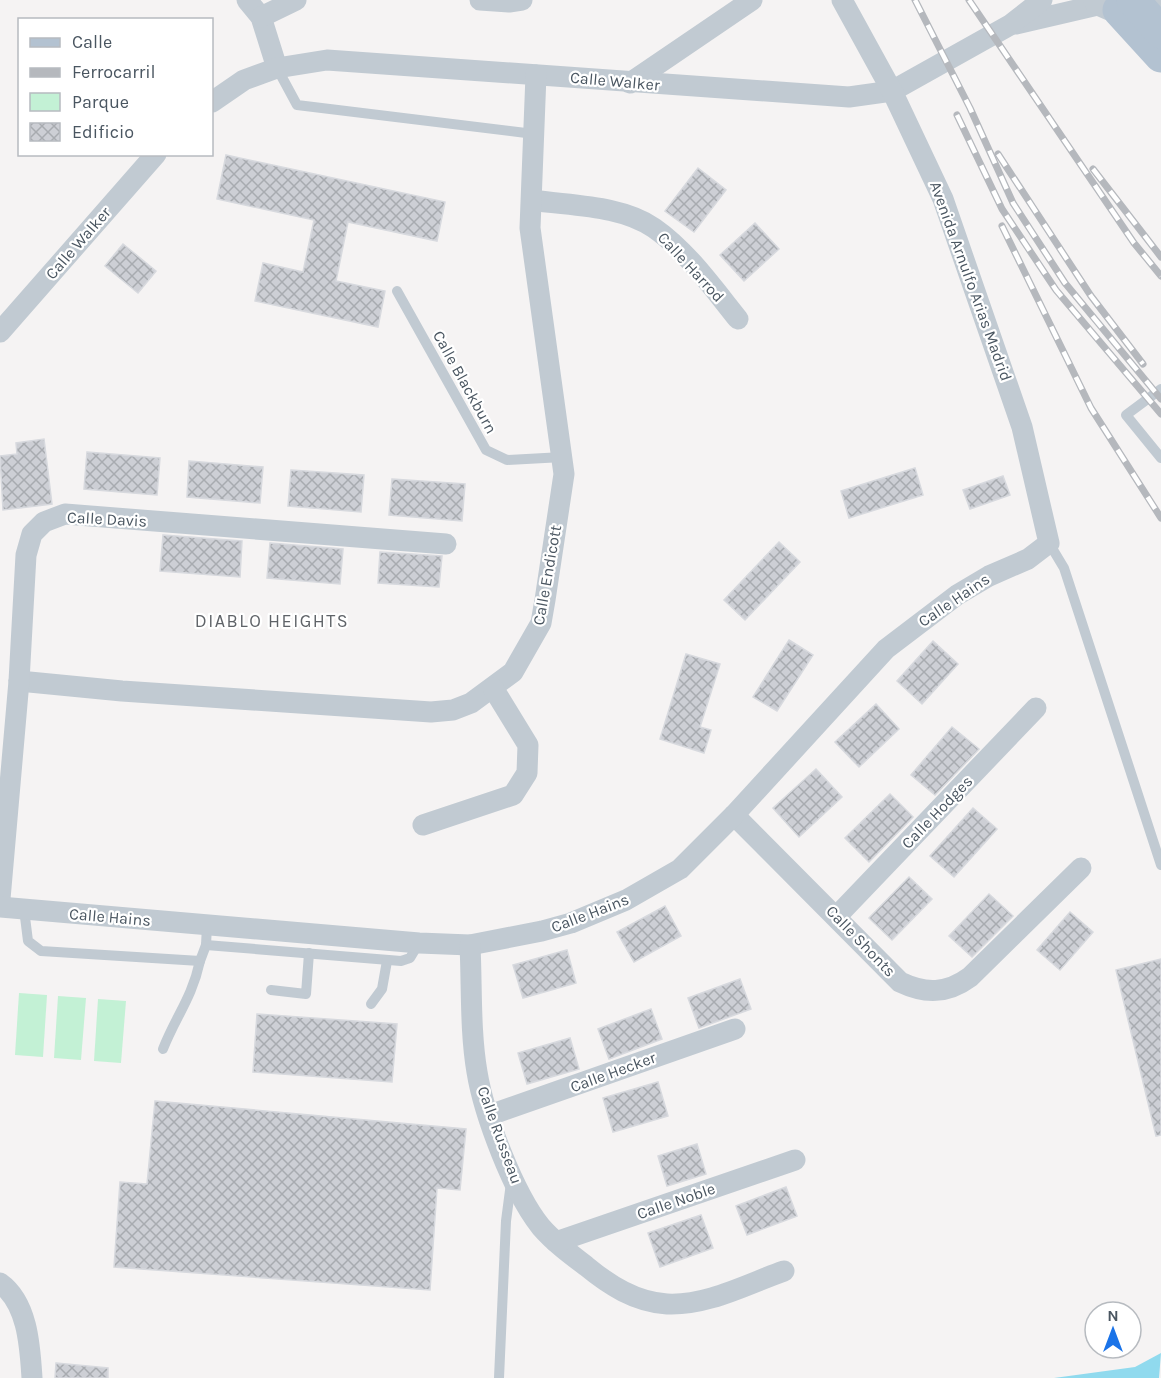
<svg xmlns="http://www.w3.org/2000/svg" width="1161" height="1378" viewBox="0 0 1161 1378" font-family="Karla,sans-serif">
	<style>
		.green { fill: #c3f1d5 }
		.water { fill: #90daee }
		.building { fill: url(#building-cross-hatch); stroke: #d7d9de; stroke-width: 1.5 }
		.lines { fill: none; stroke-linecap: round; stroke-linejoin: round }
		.service { stroke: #c1cad2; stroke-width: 10 }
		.minor { stroke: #c1cad2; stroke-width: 21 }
		.tertiary { stroke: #c1cad2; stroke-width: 26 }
		.primary { stroke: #b3c2d1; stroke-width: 33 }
		.rail-casing { stroke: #b5b8bd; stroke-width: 7 }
		.rail { stroke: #fff; stroke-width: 4.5; stroke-dasharray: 14; stroke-linecap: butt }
		.primary-bridge { stroke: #b3c2d1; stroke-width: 33 }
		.labels { text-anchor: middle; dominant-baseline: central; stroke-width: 4.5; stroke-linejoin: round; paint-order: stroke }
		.street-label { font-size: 16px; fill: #4a5661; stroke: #fff }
		.neighbourhood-label { font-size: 18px; letter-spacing: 1.5px; fill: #5f6368; stroke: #fff }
	</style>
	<defs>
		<pattern id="building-cross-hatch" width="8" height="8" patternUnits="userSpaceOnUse" patternTransform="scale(1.5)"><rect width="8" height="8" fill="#cdcfd5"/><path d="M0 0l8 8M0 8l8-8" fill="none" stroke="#a8abb0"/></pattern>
	</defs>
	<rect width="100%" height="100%" fill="#f5f3f3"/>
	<g class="green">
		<path d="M19 993 47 995 43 1057 15 1055Z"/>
		<path d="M58 996 86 998 81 1060 54 1058Z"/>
		<path d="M98 999 126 1001 121 1063 94 1061Z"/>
	</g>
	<path class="water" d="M1161 1353 1159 1378H1054L1135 1367Z"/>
	<g class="building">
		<path d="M226 155 445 202 437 241 348 222 336 281 385 291 378 327 255 301 263 263 303 272 314 220 217 199Z"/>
		<path d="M698 168 726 190 694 232 665 211Z"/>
		<path d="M755 223 779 249 744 281 720 255Z"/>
		<path d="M123 244 156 271 138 293 105 266Z"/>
		<path d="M44 439 52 504 3 510 0 456 17 454 16 443Z"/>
		<path d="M87 452 160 458 157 495 84 489Z"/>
		<path d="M189 461 263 467 260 503 187 497Z"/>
		<path d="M915 468 923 495 849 518 841 491Z"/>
		<path d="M291 470 364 475 361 512 288 506Z"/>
		<path d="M1003 476 1010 495 970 509 963 490Z"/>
		<path d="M392 479 465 484 462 521 389 515Z"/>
		<path d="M163 535 242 541 240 577 160 571Z"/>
		<path d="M779 542 800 562 745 620 724 600Z"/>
		<path d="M270 543 343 549 340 584 267 578Z"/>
		<path d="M380 552 442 556 439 587 378 583Z"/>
		<path d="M789 640 813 655 777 711 753 697Z"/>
		<path d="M933 641 958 664 922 704 897 681Z"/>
		<path d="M686 654 720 664 700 727 711 730 704 753 660 739Z"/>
		<path d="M876 704 899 729 859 767 835 742Z"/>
		<path d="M952 727 979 749 935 795 911 775Z"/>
		<path d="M816 769 842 797 799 837 773 808Z"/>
		<path d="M890 794 913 817 869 862 845 838Z"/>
		<path d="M973 808 997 829 954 877 930 856Z"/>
		<path d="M909 877 932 899 892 940 869 918Z"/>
		<path d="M989 894 1013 916 972 957 949 936Z"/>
		<path d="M665 906 681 936 634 962 617 932Z"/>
		<path d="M1070 912 1093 932 1060 970 1037 950Z"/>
		<path d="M567 950 576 983 523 998 513 965Z"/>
		<path d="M1161 959V1135L1156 1136 1116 970Z"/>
		<path d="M740 979 751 1009 699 1028 688 998Z"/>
		<path d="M651 1009 662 1039 609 1059 598 1029Z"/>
		<path d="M257 1014 397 1024 392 1082 253 1072Z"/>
		<path d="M570 1038 579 1069 527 1084 518 1053Z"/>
		<path d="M658 1082 668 1116 613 1132 603 1098Z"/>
		<path d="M155 1101 466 1129 460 1190 437 1188 430 1290 114 1267 120 1182 147 1184Z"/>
		<path d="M697 1144 706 1174 667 1186 658 1156Z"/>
		<path d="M786 1187 797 1216 747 1235 736 1206Z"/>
		<path d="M701 1215 713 1248 660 1267 648 1233Z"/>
		<path d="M56 1363 108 1368V1378H55Z"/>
	</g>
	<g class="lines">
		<g class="service">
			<path d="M277 68 297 105 534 134"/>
			<path d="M397 291 486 450 507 460 563 457"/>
			<path d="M1161 389 1126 415 1161 458"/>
			<path d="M1049 543 1064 568 1161 865"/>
			<path d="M24 909 28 941 41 951 200 961 206 945 207 926"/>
			<path d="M206 945 401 961 410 958 419 943"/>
			<path d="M271 990 306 994 309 953"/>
			<path d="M371 1004 382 989 387 961"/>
			<path d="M163 1049C176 1016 192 998 200 961"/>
			<path d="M499 1378 506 1221 511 1183"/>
		</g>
		<g class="minor">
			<path d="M247 0 261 17 277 68"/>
			<path d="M480 0 509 2 522 0"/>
			<path d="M261 17 296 0"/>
			<path d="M1016 24 1102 4"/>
			<path d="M630 83 752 0"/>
			<path d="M212 102 244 80 277 68 327 60 849 97 892 91 1010 25 1042 0"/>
			<path d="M532 200C571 206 621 205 654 228 687 251 713 288 738 319"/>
			<path d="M0 332 156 154"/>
			<path d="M19 681 122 691 431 712 453 710 471 703 513 672 541 623 545 600 564 474 530 228 536 75"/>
			<path d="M734 815 900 982C925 994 947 994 970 977L1081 868"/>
			<path d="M423 825 513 795 527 773 528 745 493 688"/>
			<path d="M0 899 19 681 26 555 32 534 44 522 65 514 446 544"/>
			<path d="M0 907 419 943 470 945 542 931 571 923 626 900 680 869 734 815 886 649 957 595 989 576 1028 559 1049 543 1022 427 943 199 892 91 842 0"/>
			<path d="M837 916 1036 708"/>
			<path d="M470 945C472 987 470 1031 477 1072 484 1115 514 1194 541 1227 554 1242 570 1254 586 1266 609 1285 635 1302 667 1304 707 1306 747 1284 784 1271"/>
			<path d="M490 1115 735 1029"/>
			<path d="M556 1242 795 1160"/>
			<path d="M0 1283C28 1303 30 1347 32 1378"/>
		</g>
		<path class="tertiary" d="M1096 0C1114 14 1138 13 1156 0"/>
		<path class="primary" d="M1119 10 1161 56"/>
		<defs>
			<g id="rail">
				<path d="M915 0 970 108 1013 203 1065 283 1161 399"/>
				<path d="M969 0 1134 243 1161 276"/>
				<path d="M957 115 1002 209 1056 290 1161 414"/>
				<path d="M998 154 1091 296 1143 364"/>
				<path d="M1093 169 1161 257"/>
				<path d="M1002 226 1091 408 1161 518"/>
			</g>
		</defs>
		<use href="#rail" class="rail-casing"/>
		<use href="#rail" class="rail"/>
		<path class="primary-bridge" d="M1133 0 1161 32"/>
	</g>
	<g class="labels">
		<g class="street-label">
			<text transform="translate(615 81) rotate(5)">Calle Walker</text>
			<text transform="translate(78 243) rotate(-49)">Calle Walker</text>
			<text transform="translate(691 267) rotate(47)">Calle Harrod</text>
			<text transform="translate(971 281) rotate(70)">Avenida Arnulfo Arias Madrid</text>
			<text transform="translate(465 382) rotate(61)">Calle Blackburn</text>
			<text transform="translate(107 519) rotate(3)">Calle Davis</text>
			<text transform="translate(547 575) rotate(-80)">Calle Endicott</text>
			<text transform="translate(954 600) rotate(-34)">Calle Hains</text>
			<text transform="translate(937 812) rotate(-46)">Calle Hodges</text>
			<text transform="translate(590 913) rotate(-21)">Calle Hains</text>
			<text transform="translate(110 917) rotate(5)">Calle Hains</text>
			<text transform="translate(861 941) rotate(46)">Calle Shonts</text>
			<text transform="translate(613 1072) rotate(-20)">Calle Hecker</text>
			<text transform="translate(500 1135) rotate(70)">Calle Russeau</text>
			<text transform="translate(676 1201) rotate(-19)">Calle Noble</text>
		</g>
		<g class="neighbourhood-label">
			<text x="272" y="621">DIABLO HEIGHTS</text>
		</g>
	</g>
	<rect x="18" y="18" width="195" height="138" fill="#ffffff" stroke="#b7bbc0" stroke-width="1.5"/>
	<rect x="30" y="38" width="30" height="9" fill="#b3c2d1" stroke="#b7bbc0" stroke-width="1.5"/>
	<text x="72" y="48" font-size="18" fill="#4a5661">Calle</text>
	<rect x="30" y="68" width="30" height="9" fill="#b5b8bd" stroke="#b7bbc0" stroke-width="1.5"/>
	<text x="72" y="78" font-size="18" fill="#4a5661">Ferrocarril</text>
	<rect x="30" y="93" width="30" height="18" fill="#c3f1d5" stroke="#b7bbc0" stroke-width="1.5"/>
	<text x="72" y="108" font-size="18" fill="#4a5661">Parque</text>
	<rect x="30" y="123" width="30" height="18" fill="url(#building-cross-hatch)" stroke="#b7bbc0" stroke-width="1.5"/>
	<text x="72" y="138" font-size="18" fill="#4a5661">Edificio</text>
	<g transform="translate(1113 1330)"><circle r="28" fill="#ffffff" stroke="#b7bbc0" stroke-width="1.5"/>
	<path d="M0-4.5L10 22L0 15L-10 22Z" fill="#1a73e8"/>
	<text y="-9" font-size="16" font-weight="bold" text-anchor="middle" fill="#4a5661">N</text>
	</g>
</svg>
